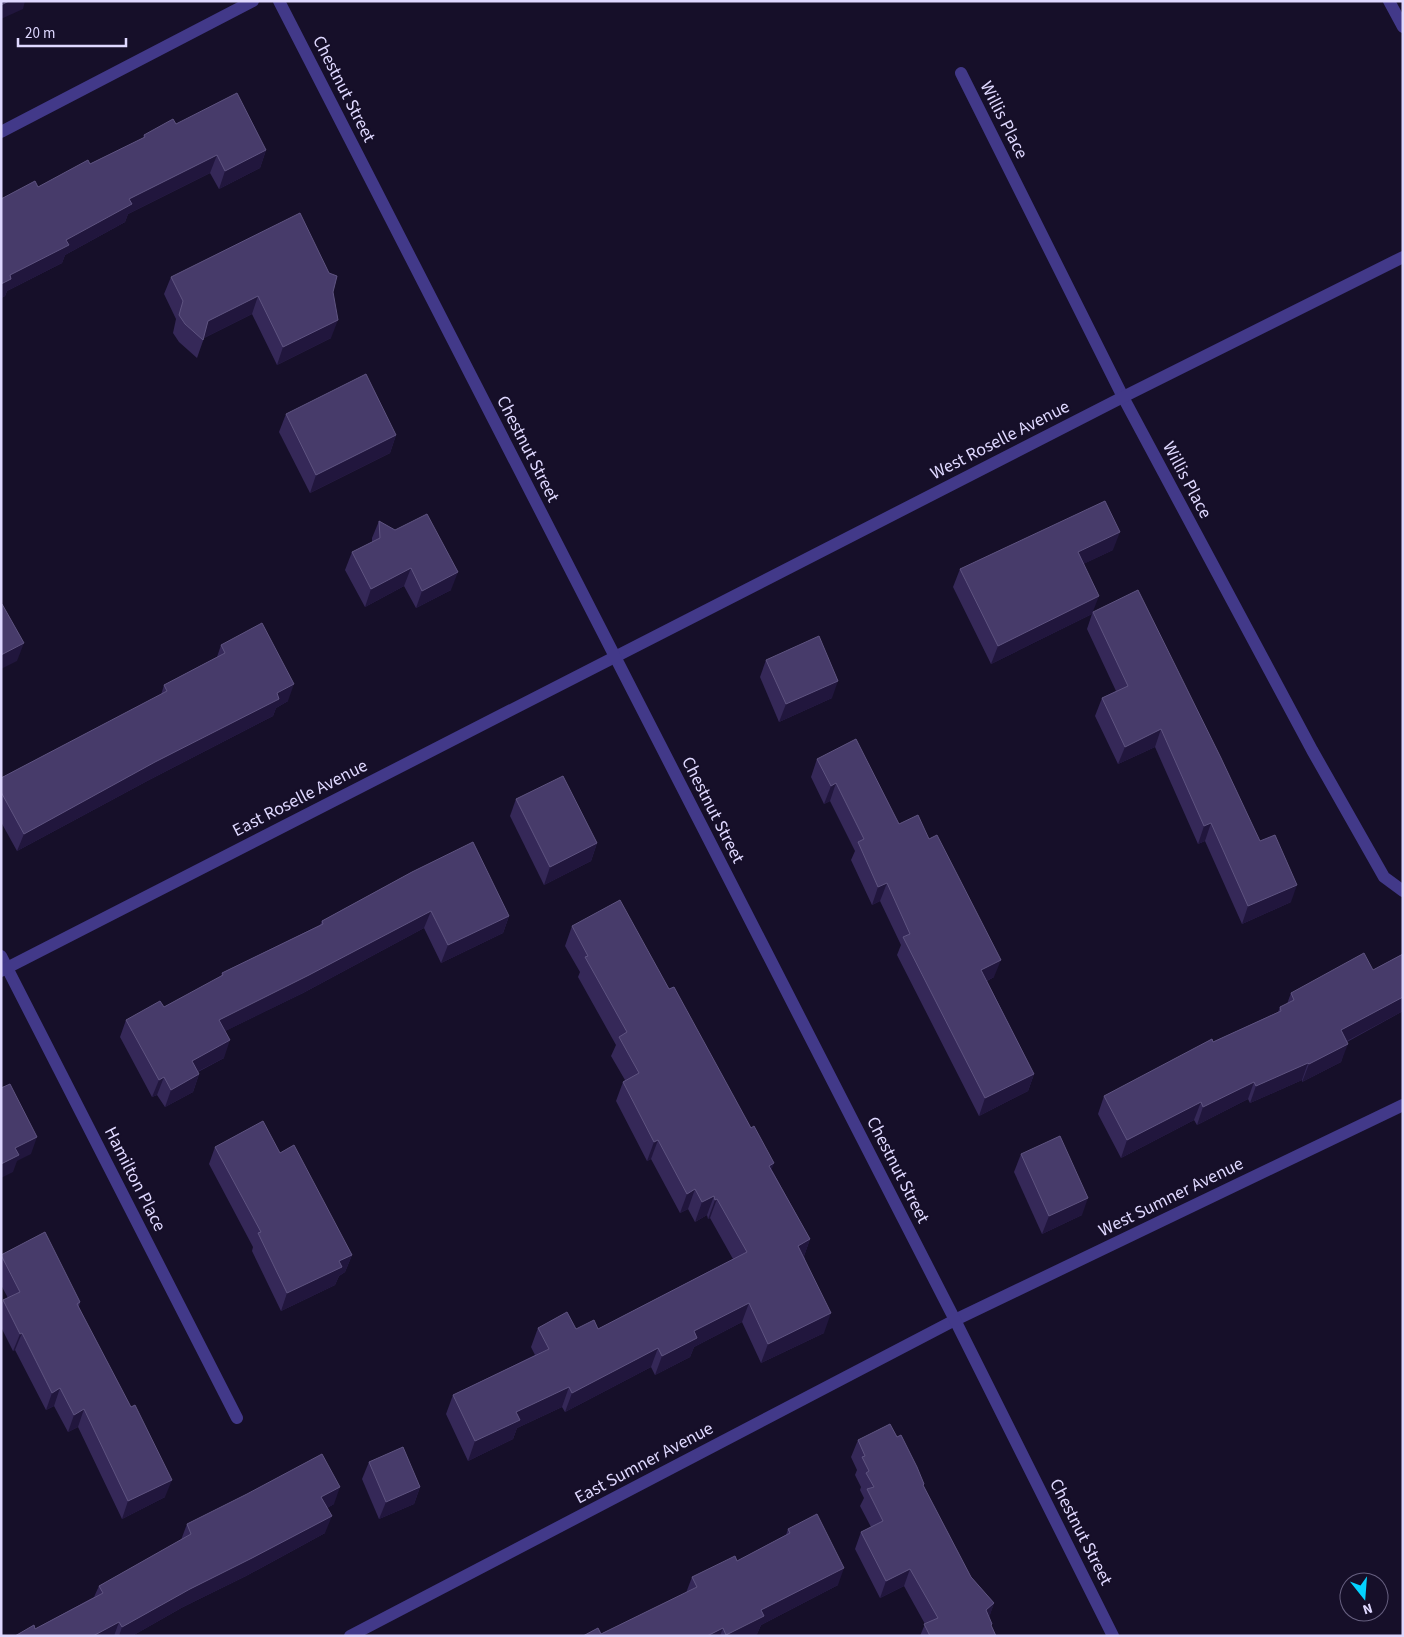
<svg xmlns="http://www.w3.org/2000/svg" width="1404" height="1637" viewBox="0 0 1404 1637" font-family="'Source Sans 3',sans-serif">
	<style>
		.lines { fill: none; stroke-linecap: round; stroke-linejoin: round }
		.minor { stroke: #423989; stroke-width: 12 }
		.tertiary { stroke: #423989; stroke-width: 12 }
		.wall { fill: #352858 }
		.shaded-wall { fill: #21163d }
		.building { fill: #473b6a; stroke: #5f5481 }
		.labels { text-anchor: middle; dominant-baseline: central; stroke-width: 4; stroke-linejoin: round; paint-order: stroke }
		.street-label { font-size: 18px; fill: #dfd8ff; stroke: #160f29 }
	</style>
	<rect width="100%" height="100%" fill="#160f29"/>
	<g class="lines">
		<g class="minor">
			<path d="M1389 1 1403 27"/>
			<path d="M961 73 1123 397 1312 750 1384 877 1403 891"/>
			<path d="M1 132 253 1"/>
			<path d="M1 956 237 1418"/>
			<path d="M1 971 1123 397 1403 257"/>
			<path d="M350 1636 955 1320 1403 1105"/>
		</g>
		<path class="tertiary" d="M279 1 955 1320 1113 1636"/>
	</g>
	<g class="wall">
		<path d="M176 124 266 150 260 168 219 189 210 173 128 214 125 222 65 255 62 263 7 291 5 296 1 298V199L38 187 90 164 143 138 144 135Z"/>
		<path d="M171 277 333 292 331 338 277 365 252 314 204 338 197 358 179 342 173 333 176 319 164 294Z"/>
		<path d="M286 414 396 435 390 453 310 493 279 432Z"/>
		<path d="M379 521 451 590 416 608 404 586 365 607 345 570 352 552 372 542V538Z"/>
		<path d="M1113 550 1083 564 1093 612 1260 841 1291 902 1242 924 1205 841 1198 844 1155 747 1118 764 1095 716 1102 698 1116 691 1087 629 1092 614 991 664 953 587 960 569Z"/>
		<path d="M221 645 288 701 276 708 273 716 149 780 17 851 1 822V778L161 695 164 685 217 657Z"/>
		<path d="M766 660 832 698 779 722 760 677Z"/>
		<path d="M817 759 899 824 929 839 994 977 987 981 1034 1074 1028 1091 979 1116 897 955 901 945 880 901 872 905 851 860 855 851 830 801 824 804 811 777Z"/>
		<path d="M516 799 597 843 591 861 544 885 510 816Z"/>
		<path d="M412 872 509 916 503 933 441 963 424 928 303 993 225 1031 224 1058 198 1072 199 1074 193 1092 165 1107 157 1095 152 1097 120 1037 126 1020 164 1007 221 977 222 973 320 925 322 921Z"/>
		<path d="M572 926 669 989 772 1170 810 1239 804 1256 824 1333 761 1363 742 1322 694 1347 690 1357 655 1375 651 1367 565 1412 562 1407 517 1428 513 1439 468 1461 446 1414 453 1395 535 1355 531 1347 538 1328 576 1329H598L733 1259 710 1218 708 1219 707 1215 695 1222 688 1209 680 1213 651 1159 647 1161 616 1101 623 1082 625 1080 611 1056 616 1045 578 977 580 972 565 946Z"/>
		<path d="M1403 954V1011L1347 1042 1341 1062 1302 1082V1080L1250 1103 1248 1099 1197 1125 1194 1120 1121 1158 1098 1114 1104 1096 1213 1042 1278 1012 1280 1007 1287 1004 1291 993 1373 970Z"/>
		<path d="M215 1147 280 1153 352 1255 345 1272 339 1276 335 1285 281 1311 252 1251 253 1247 209 1164Z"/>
		<path d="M1021 1154 1082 1215 1042 1234 1014 1172Z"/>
		<path d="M1 1255 80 1302 79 1307 165 1497 122 1519 78 1427 68 1432 54 1406 46 1410 15 1350 13 1351 1 1327V1305L3 1300 8 1298 1 1285Z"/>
		<path d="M897 1437 923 1486 971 1577 994 1603 989 1617 992 1624 991 1626 996 1636H920L925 1624 904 1586 880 1598 855 1549 861 1532 871 1527 860 1506 864 1498 860 1490 861 1487 855 1475 857 1470 851 1457 858 1440Z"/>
		<path d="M369 1462 420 1487 414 1504 379 1519 362 1479Z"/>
		<path d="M334 1504 327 1508 325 1533 246 1576 183 1607 132 1636H15L35 1629 94 1597 99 1586 181 1540 187 1524Z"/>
		<path d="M788 1529 838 1585 761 1625 757 1634 754 1636H583L601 1634 686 1593 692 1577 737 1561 786 1535Z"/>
	</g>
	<g class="shaded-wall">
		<path d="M9 1H25L23 9 1 19V5Z"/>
		<path d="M266 150 260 168 219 189 225 171Z"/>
		<path d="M217 155 210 173 128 214 125 222 65 255 62 263 7 291 5 296 1 298V284L10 275 66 240 129 199Z"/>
		<path d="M258 296 252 314 202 339 208 321Z"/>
		<path d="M338 320 331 338 277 365 283 347Z"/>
		<path d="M396 435 390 453 310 493 316 475Z"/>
		<path d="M1120 532 1113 550 1071 570 1078 552Z"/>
		<path d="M411 568 404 586 365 607 371 589Z"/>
		<path d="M458 572 451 590 416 608 422 591Z"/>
		<path d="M1099 596 1092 614 991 664 998 646Z"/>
		<path d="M24 643 17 661 1 669V655Z"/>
		<path d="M838 681 832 698 779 722 786 704Z"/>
		<path d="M294 684 288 701 276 708 273 716 149 780 17 851 24 834Z"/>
		<path d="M1161 729 1155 747 1118 764 1125 747Z"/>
		<path d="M836 783 830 801 824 804 831 786Z"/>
		<path d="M1211 823 1205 841 1198 844 1204 826Z"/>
		<path d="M597 843 591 861 544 885 550 867Z"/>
		<path d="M887 883 880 901 872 905 878 887Z"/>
		<path d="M1297 885 1291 902 1242 924 1248 906Z"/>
		<path d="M431 911 424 928 303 993 213 1037 219 1020Z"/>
		<path d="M509 916 503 933 441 963 448 945Z"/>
		<path d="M1001 960 994 977 975 987 981 970Z"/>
		<path d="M1403 997V1011L1334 1048 1341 1030Z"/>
		<path d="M230 1040 224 1058 185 1078 192 1061Z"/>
		<path d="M1348 1044 1341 1062 1302 1082 1309 1064Z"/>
		<path d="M1308 1063 1302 1080 1250 1103 1256 1086Z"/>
		<path d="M199 1074 193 1092 165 1107 171 1090Z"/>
		<path d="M1034 1074 1028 1091 979 1116 985 1098Z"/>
		<path d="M164 1077 157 1095 152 1097 159 1080Z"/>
		<path d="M1254 1082 1248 1099 1197 1125 1203 1107Z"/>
		<path d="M1201 1102 1194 1120 1121 1158 1127 1140Z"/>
		<path d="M37 1137 31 1154 17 1161 13 1172 1 1178V1164L15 1148Z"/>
		<path d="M658 1140 651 1159 647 1161 654 1142Z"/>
		<path d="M774 1163 767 1183 769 1166Z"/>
		<path d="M695 1189 688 1209 680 1213 687 1194Z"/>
		<path d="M714 1196 707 1215 695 1222 702 1202Z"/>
		<path d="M1088 1198 1082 1215 1042 1234 1049 1216Z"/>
		<path d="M717 1199 710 1218 708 1219 715 1200Z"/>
		<path d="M810 1239 803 1259 798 1246Z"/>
		<path d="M352 1255 345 1272 339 1276 335 1285 281 1311 287 1293 339 1261Z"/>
		<path d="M749 1303 742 1322 694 1347 690 1357 655 1375 662 1356 694 1331Z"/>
		<path d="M831 1313 824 1333 761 1363 768 1344Z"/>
		<path d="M22 1333 15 1350 13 1351 20 1334Z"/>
		<path d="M658 1348 651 1367 565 1412 572 1393Z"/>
		<path d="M569 1387 562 1407 517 1428 513 1439 468 1461 475 1441 516 1412Z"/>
		<path d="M60 1388 54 1406 46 1410 52 1393Z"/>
		<path d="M84 1409 78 1427 68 1432 74 1415Z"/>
		<path d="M172 1480 165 1497 122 1519 128 1501Z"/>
		<path d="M340 1487 334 1504 315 1515 321 1497Z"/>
		<path d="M420 1487 414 1504 379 1519 386 1502Z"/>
		<path d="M332 1516 325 1533 246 1576 183 1607 132 1636H119L122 1627 190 1589Z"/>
		<path d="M844 1568 838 1585 761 1625 757 1634 754 1636H726L761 1610Z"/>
		<path d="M910 1569 904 1586 880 1598 886 1581Z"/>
		<path d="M994 1603 988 1621 986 1610Z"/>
		<path d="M119 1622 114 1636H93Z"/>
		<path d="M723 1628 720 1636H707Z"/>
	</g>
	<g class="building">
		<path d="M1 1H9L1 5Z"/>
		<path d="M237 93 266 150 225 171 217 155 129 199 132 204 66 240 69 245 10 275 11 279 1 284V199L35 181 38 187 88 160 90 164 145 137 144 135 173 119 176 124Z"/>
		<path d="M300 213 329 273 337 276 333 292 338 320 283 347 258 296 208 321 203 340 185 324 179 315 183 301 171 277Z"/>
		<path d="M366 374 396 435 316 475 286 414Z"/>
		<path d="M1105 501 1120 532 1078 552 1099 596 998 646 960 569Z"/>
		<path d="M427 514 458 572 422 591 411 568 371 589 352 552 380 538 379 521 395 530Z"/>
		<path d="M1138 590 1221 758 1260 841 1275 835 1297 885 1248 906 1211 823 1204 826 1161 729 1125 747 1102 698 1128 686 1093 612Z"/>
		<path d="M1 604H2L24 643 1 655Z"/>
		<path d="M262 623 294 684 277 693 279 699 155 762 24 834 1 792V778L167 691 164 685 225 653 221 645Z"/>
		<path d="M819 636 838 681 786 704 766 660Z"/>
		<path d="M856 739 899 824 918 815 929 839 937 835 1001 960 981 970 1034 1074 985 1098 903 937 910 934 887 883 878 887 858 842 864 839 836 783 831 786 817 759Z"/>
		<path d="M563 776 597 843 550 867 516 799Z"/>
		<path d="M473 842 509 916 448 945 431 911 309 975 219 1020 230 1040 192 1061 199 1074 171 1090 164 1077 159 1080 126 1020 160 1001 164 1007 223 975 222 973 323 924 322 921 412 872Z"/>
		<path d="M620 900 669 989 674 987 751 1128 754 1126 774 1163 769 1166 810 1239 798 1246 831 1313 768 1344 749 1303 694 1331 697 1338 662 1356 658 1348 572 1393 569 1387 516 1412 520 1420 475 1441 453 1395 549 1349 538 1328 567 1312 576 1329 594 1320 598 1329 747 1252 717 1199 715 1200 714 1196 702 1202 695 1189 687 1194 658 1140 654 1142 623 1082 639 1073 619 1037 627 1032 585 957 588 956 572 926Z"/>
		<path d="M1364 953 1373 970 1403 954V997L1341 1030 1348 1044 1309 1064 1308 1063 1256 1086 1254 1082 1203 1107 1201 1102 1127 1140 1104 1096 1212 1039 1213 1042 1281 1011 1280 1007 1294 1000 1291 993Z"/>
		<path d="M10 1084 37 1137 15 1148 19 1155 1 1164V1088Z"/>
		<path d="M263 1121 280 1153 294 1145 352 1255 339 1261 342 1267 287 1293 258 1233 261 1232 215 1147Z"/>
		<path d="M1060 1136 1088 1198 1049 1216 1021 1154Z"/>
		<path d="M45 1232 80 1302 77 1304 131 1407 135 1405 172 1480 128 1501 84 1409 74 1415 60 1388 52 1393 22 1333 20 1334 3 1300 20 1292 1 1255Z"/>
		<path d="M890 1424 897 1437 901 1435 917 1467 924 1484 923 1485 971 1577 994 1603 986 1610 992 1624 991 1625 996 1636H930L924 1624 938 1618 910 1569 886 1581 861 1532 883 1521 867 1489 874 1487 866 1473 869 1471 862 1457 865 1456 858 1440Z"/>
		<path d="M403 1447 420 1487 386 1502 369 1462Z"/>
		<path d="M322 1454 340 1487 321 1497 332 1516 252 1558 190 1589 122 1627 119 1622 93 1636H15L34 1625 35 1629 103 1593 99 1586 191 1534 187 1524 247 1494Z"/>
		<path d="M817 1514 844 1568 761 1610 764 1616 726 1635 723 1628 707 1636H583L598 1628 601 1634 697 1587 692 1577 735 1556 737 1561 790 1533 788 1529Z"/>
	</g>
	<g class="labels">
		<g class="street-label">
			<text transform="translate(344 89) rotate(63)">Chestnut Street</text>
			<text transform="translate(1004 120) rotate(63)">Willis Place</text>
			<text transform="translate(1000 440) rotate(-27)">West Roselle Avenue</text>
			<text transform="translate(528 449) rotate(63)">Chestnut Street</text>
			<text transform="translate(1187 480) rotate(62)">Willis Place</text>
			<text transform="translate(300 798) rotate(-27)">East Roselle Avenue</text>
			<text transform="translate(713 810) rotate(63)">Chestnut Street</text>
			<text transform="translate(898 1170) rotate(63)">Chestnut Street</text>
			<text transform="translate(135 1179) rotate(63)">Hamilton Place</text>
			<text transform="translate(1171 1197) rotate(-26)">West Sumner Avenue</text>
			<text transform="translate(644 1463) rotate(-28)">East Sumner Avenue</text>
			<text transform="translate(1081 1532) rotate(63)">Chestnut Street</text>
		</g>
	</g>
	<rect width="1404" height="1637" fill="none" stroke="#dfd8ff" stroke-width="5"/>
	<g transform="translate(1364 1597) rotate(163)"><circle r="24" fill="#160f29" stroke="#665f7f"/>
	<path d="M0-4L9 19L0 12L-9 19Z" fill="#04d3ff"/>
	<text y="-8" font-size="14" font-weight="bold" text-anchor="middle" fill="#dfd8ff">N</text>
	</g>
	<path d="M18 38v8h108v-8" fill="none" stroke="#dfd8ff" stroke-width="2.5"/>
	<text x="25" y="38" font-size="15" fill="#dfd8ff" stroke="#160f29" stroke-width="4" paint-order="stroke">20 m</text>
</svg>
